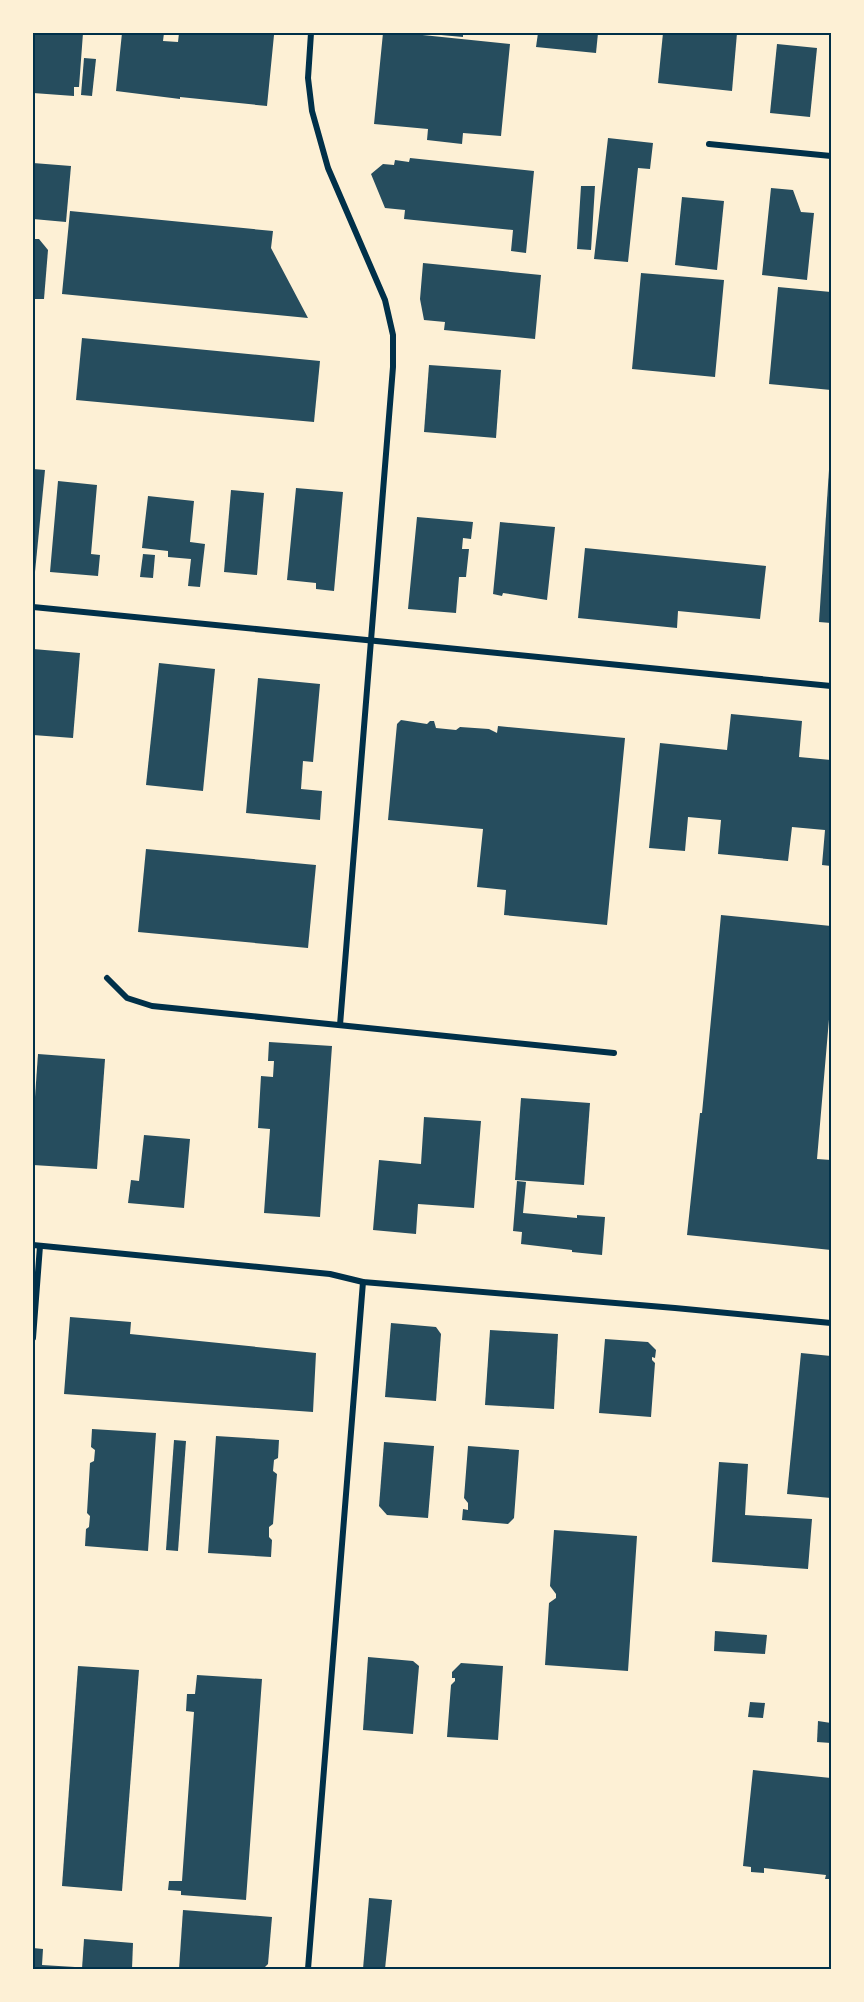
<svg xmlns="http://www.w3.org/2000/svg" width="864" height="2002" viewBox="0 0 864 2002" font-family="'Alegreya Sans',sans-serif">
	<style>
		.building { fill: #264d5e }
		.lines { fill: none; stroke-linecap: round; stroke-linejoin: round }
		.minor { stroke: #003049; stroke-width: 6 }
		.neatline { fill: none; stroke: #003049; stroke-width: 2 }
	</style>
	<rect width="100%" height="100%" fill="#fdf0d5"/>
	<g class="building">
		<path d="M33 33H83L79 87H74V96L33 93Z"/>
		<path d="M122 33H164L163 41 178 42 179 33 274 35 267 106 180 97V99L116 91Z"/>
		<path d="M383 33H403L510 44 501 136 463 133 462 144 427 140 428 129 374 124Z"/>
		<path d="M441 33H463V37L441 35Z"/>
		<path d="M538 33H598L596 53 536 47Z"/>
		<path d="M663 33H737L732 91 658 83Z"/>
		<path d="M777 44 817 48 810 117 770 113Z"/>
		<path d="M84 58 96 59 92 96 81 95Z"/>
		<path d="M608 138 653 143 650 169 638 168 628 262 594 259Z"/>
		<path d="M410 158 534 171 526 253 511 251 513 230 404 219 405 210 385 208 371 174 383 164 394 165 395 160 409 162Z"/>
		<path d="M33 163 71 166 66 222 33 219Z"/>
		<path d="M581 186H595L591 250 577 249Z"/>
		<path d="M771 188 793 190 801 212 814 213 807 280 762 275Z"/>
		<path d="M682 197 724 201 717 270 675 265Z"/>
		<path d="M70 211 273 231 271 248 308 318 62 294Z"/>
		<path d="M33 239H39L48 250 44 299H33Z"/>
		<path d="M423 263 541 275 535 339 444 330 445 322 424 320 420 299Z"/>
		<path d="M641 273 724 280 715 377 632 369Z"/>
		<path d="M778 287 831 292V390L769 384Z"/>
		<path d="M82 338 320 361 314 422 76 400Z"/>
		<path d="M429 365 501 370 496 438 424 432Z"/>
		<path d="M33 469 45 470 35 572H33Z"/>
		<path d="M829 470H831V623L819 622Z"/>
		<path d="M58 481 97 485 91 554 100 555 98 576 50 572Z"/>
		<path d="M296 488 343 492 334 591 316 589V583L287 580Z"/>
		<path d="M231 490 264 493 257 575 224 572Z"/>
		<path d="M148 496 194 501 190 542 205 544 200 587 188 586 191 559 168 557V551L142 548Z"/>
		<path d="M417 517 473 522 471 539 463 538 462 549H469L466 577H459L456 613 408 609Z"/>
		<path d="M500 522 555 527 547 600 503 593 502 596 493 594Z"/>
		<path d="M585 548 766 566 760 619 678 611 677 628 578 618Z"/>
		<path d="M143 554 155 555 153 578 140 577Z"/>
		<path d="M33 649 80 653 73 738 33 735Z"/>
		<path d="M159 663 215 669 203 791 146 785Z"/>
		<path d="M258 678 320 684 313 762 303 761 301 789 322 791 320 820 246 813Z"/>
		<path d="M731 714 802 721 799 757 831 760V866L822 865 825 830 792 827 788 861 718 854 721 820 688 817 685 851 649 848 660 743 727 750Z"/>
		<path d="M401 720 427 724 430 721H434L436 728 456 730 460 727 489 729 497 733 498 726 625 738 607 925 504 915 506 890 477 887 483 829 388 820 397 724Z"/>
		<path d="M146 849 316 865 308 948 138 932Z"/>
		<path d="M721 915 831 926V996L817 1159 831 1160V1250L687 1235 700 1113H702Z"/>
		<path d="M269 1042 332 1046 320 1217 264 1213 270 1129 258 1128 261 1076 273 1077 274 1061H268Z"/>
		<path d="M38 1054 105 1059 97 1169 33 1165V1125Z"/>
		<path d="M521 1098 590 1103 584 1185 515 1180Z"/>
		<path d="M424 1117 481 1121 474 1208 418 1204 416 1234 373 1230 379 1160 421 1164Z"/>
		<path d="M144 1135 190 1139 184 1208 128 1203 131 1180 139 1181Z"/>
		<path d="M517 1181 526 1182 523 1213 577 1218V1215L605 1217 602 1255 572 1252V1250L521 1244 522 1232 513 1231Z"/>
		<path d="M70 1317 131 1322 130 1334 316 1353 313 1412 64 1394Z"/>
		<path d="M391 1323 436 1327 441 1334 436 1401 385 1397Z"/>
		<path d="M490 1330 558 1334 554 1409 485 1405Z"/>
		<path d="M605 1339 648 1342 656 1350 655 1358 652 1357V1360L655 1363 651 1417 599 1413Z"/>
		<path d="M801 1353 831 1356V1498L787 1494Z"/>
		<path d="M92 1429 156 1433 148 1551 85 1546 86 1529 89 1527 90 1516 87 1513 90 1463 94 1461 95 1450 91 1447Z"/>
		<path d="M216 1436 279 1440 278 1458 274 1460 273 1471 277 1474 273 1524 269 1527V1537L272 1540 271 1557 208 1553Z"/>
		<path d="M174 1440 186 1441 178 1551 166 1550Z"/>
		<path d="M384 1442 434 1446 428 1518 387 1515 379 1506Z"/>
		<path d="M468 1446 519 1450 514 1518 508 1524 462 1520 463 1509 468 1510V1503L464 1498Z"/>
		<path d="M719 1462 748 1464 745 1515 812 1519 808 1569 712 1562Z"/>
		<path d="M554 1530 637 1536 628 1671 545 1665 549 1603 556 1598V1594L550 1586Z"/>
		<path d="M715 1631 767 1635 765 1654 714 1651Z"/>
		<path d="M368 1657 413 1661 419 1666 413 1734 363 1730Z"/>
		<path d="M461 1663 503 1666 498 1740 447 1737 451 1685 455 1681V1678H452V1672Z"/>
		<path d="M78 1666 139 1670 122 1891 62 1886Z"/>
		<path d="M197 1675 262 1679 246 1900 181 1895V1891L168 1890 169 1881H182L194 1712 186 1711 187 1694H195Z"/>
		<path d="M750 1702 765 1703 763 1718 748 1717Z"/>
		<path d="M818 1721 831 1723V1743L817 1742Z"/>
		<path d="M753 1770 831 1778V1879H825L826 1875 764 1868V1873L751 1872V1867L743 1866Z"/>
		<path d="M369 1898 392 1900 385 1969H363Z"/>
		<path d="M183 1910 272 1917 268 1964 263 1969H179Z"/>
		<path d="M84 1939 133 1943 132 1969H82Z"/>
		<path d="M33 1948 43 1949 42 1965 75 1967V1969H33Z"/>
	</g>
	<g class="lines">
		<g class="minor">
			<path d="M311 33 308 78 312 111 328 168 385 300 393 335V367L340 1025"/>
			<path d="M709 144 831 156"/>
			<path d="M33 607 831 686"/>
			<path d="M107 978 127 998 152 1006 614 1053"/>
			<path d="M33 1245 330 1274 363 1282 675 1308 831 1323"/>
			<path d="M33 1338 40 1246"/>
			<path d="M308 1969 363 1282"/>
		</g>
	</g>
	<rect width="864" height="2002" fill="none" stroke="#fdf0d5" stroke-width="69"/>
	<rect x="34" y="34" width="796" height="1934" class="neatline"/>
</svg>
